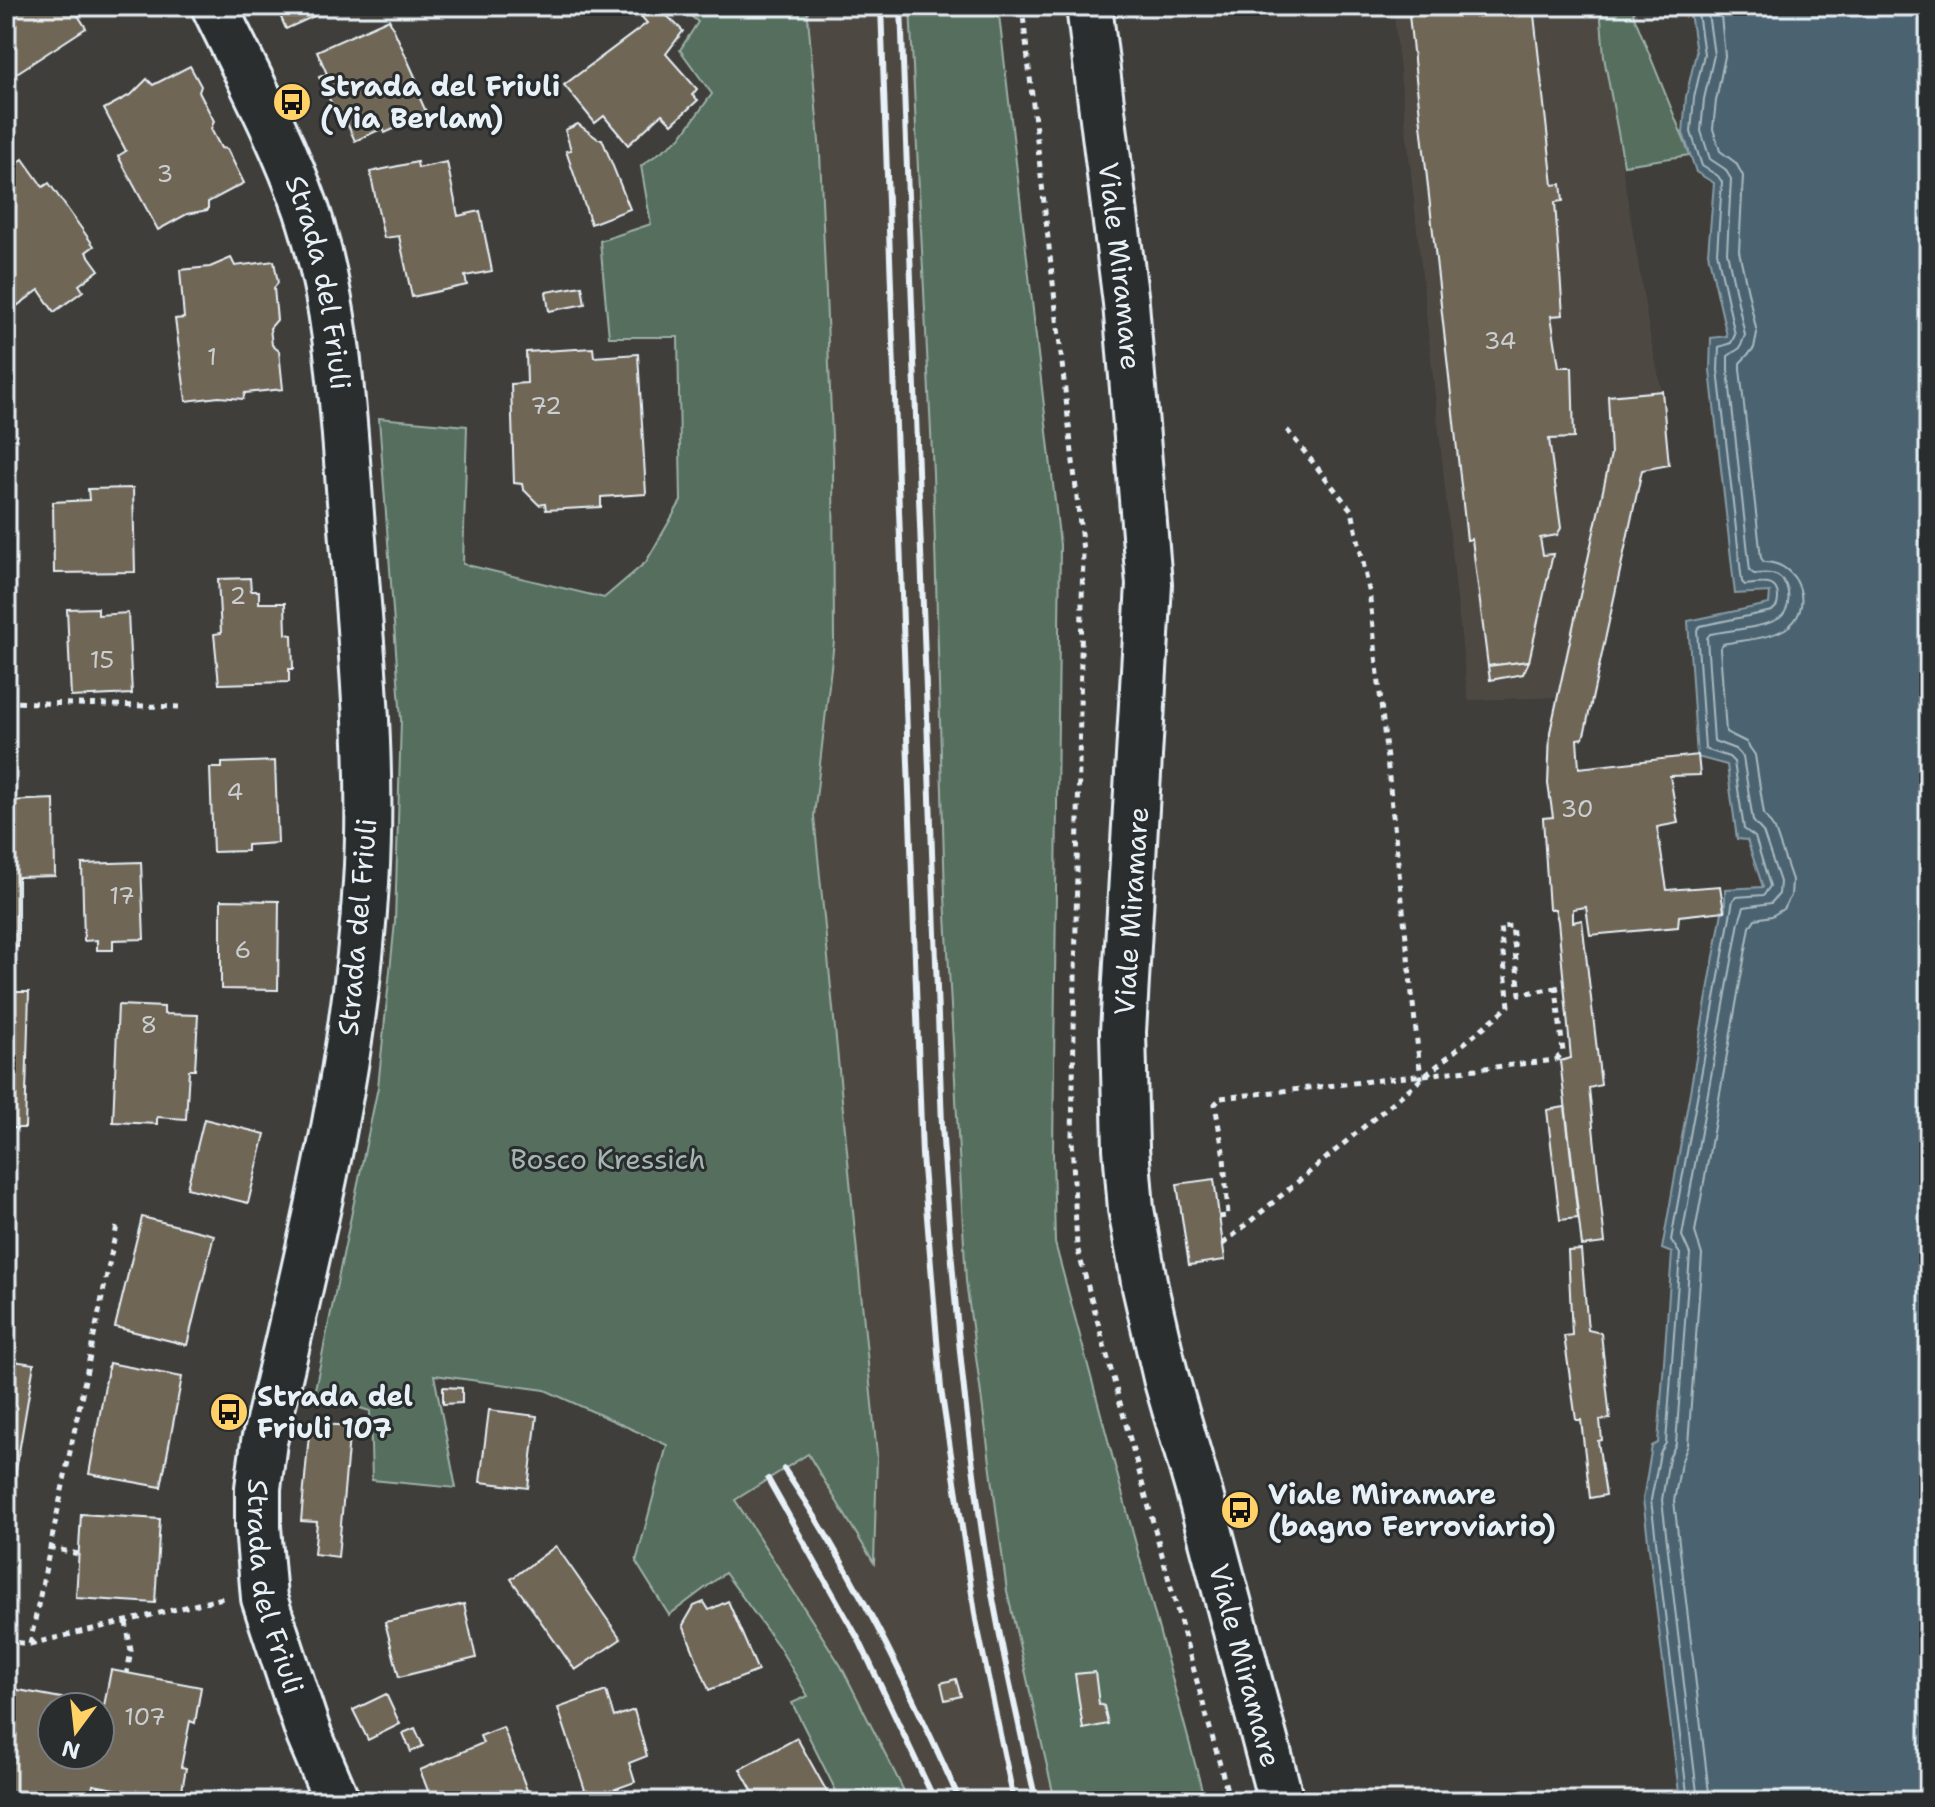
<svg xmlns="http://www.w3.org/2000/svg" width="1935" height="1807" viewBox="0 0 1935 1807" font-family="'Shantell Sans',sans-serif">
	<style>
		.built { fill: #4e4a43 }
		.green { fill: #546e5d; stroke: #9eb0aa; stroke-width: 2 }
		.water { fill: #4b646f; stroke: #8a9ca6; stroke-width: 2 }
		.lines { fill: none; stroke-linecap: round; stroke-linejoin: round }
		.shore { stroke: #a9b9c1; stroke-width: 2 }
		.building { fill: #706657; stroke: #e8f1f8; stroke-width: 2; fill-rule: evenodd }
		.secondary-casing { stroke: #e8f1f8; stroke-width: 50 }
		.primary-casing { stroke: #e8f1f8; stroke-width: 50 }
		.path { stroke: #e8f1f8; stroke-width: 5; stroke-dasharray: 6 6; stroke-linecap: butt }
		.secondary { stroke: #2a2d2e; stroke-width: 44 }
		.primary { stroke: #2a2d2e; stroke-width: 44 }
		.rail { stroke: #e8f1f8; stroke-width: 6 }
		.path-bridge { stroke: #e8f1f8; stroke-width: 5; stroke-dasharray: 6 6; stroke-linecap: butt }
		.labels { text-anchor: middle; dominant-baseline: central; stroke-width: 6; stroke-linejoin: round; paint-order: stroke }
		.number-label { font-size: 24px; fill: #caced0 }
		.poi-label { font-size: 28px; font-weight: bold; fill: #e8f1f8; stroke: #2a2d2e; text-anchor: start }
		.street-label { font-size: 28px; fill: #e8f1f8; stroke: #2a2d2e }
		.park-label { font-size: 28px; fill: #a5b6b2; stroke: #2a2d2e }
	</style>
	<rect width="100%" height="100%" fill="#3f3e3a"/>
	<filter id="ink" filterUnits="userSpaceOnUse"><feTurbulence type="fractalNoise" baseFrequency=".0125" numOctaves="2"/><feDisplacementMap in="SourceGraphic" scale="16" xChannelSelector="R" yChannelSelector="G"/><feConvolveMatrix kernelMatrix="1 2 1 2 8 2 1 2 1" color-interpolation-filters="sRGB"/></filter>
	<g filter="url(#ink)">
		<g class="built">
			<path d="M807 6H910L933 473 945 896 966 1281 1007 1591 1055 1801H909L841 1666 735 1500 808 1454 873 1562 877 1455 814 816 834 641 833 461 820 153Z"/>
			<path d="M1393 6H1600L1604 57 1651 342 1662 391 1608 396 1611 454 1558 697 1468 700Z"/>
		</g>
		<g class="green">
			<path d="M679 6H807L820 153 833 461 834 641 814 816 877 1455 874 1563 808 1454 735 1500 841 1666 909 1801H841L792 1703 808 1696 779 1647 725 1573 669 1615 636 1562 667 1445 545 1390 434 1375 456 1488 372 1480 370 1411 314 1394 378 1087 395 922 401 720 379 418 467 426 463 564 604 598 646 562 681 501 678 337H609L600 241 651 224 641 166 680 138 712 94 680 50 698 22Z"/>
			<path d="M910 6H998L1060 545 1053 1154 1055 1243 1205 1801H1055L1007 1591 966 1281 945 896 933 473Z"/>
			<path d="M1600 6H1633L1634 16 1690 155 1624 165 1604 57Z"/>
		</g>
		<path class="water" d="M1689 6H1929V1801H1680L1643 1499 1652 1446 1658 1443 1672 1253 1662 1249 1722 912 1725 911V889L1763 887 1747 840 1737 839 1727 765 1697 757 1688 621 1769 604 1770 592 1735 594 1710 370 1711 338 1727 336 1708 253 1714 183 1696 172 1683 133 1686 97 1696 53Z"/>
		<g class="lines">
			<g class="shore">
				<path d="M1688 1801 1651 1500 1660 1453 1666 1443 1680 1254 1671 1240 1733 900 1736 897 1764 895 1770 886 1755 837 1744 829 1734 762 1729 757 1705 749 1697 630 1700 626 1772 611C1778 605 1777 607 1778 599 1779 578 1759 584 1745 585L1742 582 1718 370 1719 347 1731 343 1735 335 1717 252 1722 182 1718 176 1702 166 1691 132 1694 98 1704 54 1697 6"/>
				<path d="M1698 1801 1662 1500 1669 1458 1676 1444 1690 1254 1682 1236 1739 922 1744 907 1771 903 1779 894 1780 882 1763 832 1753 821 1743 757 1735 749 1714 741 1707 638 1710 634C1729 630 1762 628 1778 619 1792 611 1792 585 1778 576 1771 572 1762 574 1754 574L1750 571 1728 370V356L1740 348 1745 335 1727 252 1731 179 1725 169 1710 159 1701 131 1704 99 1714 55 1707 6"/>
				<path d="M1710 1801 1674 1501 1681 1463 1688 1445 1702 1255 1695 1232 1750 927 1755 919 1772 916 1783 909 1791 896 1792 880 1775 830 1764 814 1755 755 1746 742 1726 732 1720 648 1723 644C1742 640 1768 639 1785 629 1816 610 1800 562 1764 562L1761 558 1740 369V363L1754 348 1757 333 1739 251 1743 176 1736 163 1720 151 1713 129 1716 101 1725 56 1720 6"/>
			</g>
		</g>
		<g class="building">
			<path d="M13 6H72L86 28 6 80V18L17 12Z"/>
			<path d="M276 6H336L286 29Z"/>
			<path d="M650 6H657L683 31 666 54 697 89 692 95 698 100 672 124 662 114 628 145 604 116 595 123 564 85 647 23 641 16Z"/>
			<path d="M1408 6H1533L1553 185 1561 184 1563 201 1555 202 1563 315 1551 316 1559 367H1572L1574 438 1549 439 1561 528 1557 535 1540 538 1543 555 1553 554 1529 661 1488 666 1472 539 1467 540Z"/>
			<path d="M389 19 422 92 418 94 427 114 385 133 383 128 355 141 345 119 340 122 319 77 327 74 317 51Z"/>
			<path d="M190 66 201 86 199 92 214 121 211 129 221 148 227 149 244 183 208 202V210L187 214 158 230 118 156 126 151 104 109 132 94 147 79 153 85Z"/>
			<path d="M578 124 598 139H602L630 209 591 224 566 151 571 150 565 130Z"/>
			<path d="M23 159 43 187 49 183 94 246 86 252 99 270 79 285 83 291 54 312 39 290 14 308 6 296V172Z"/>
			<path d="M417 162 418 168 447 162 458 216 480 211 492 271 465 276 467 285 412 297 399 236 384 238 370 172Z"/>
			<path d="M231 258 235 266 274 261 278 283 274 288 277 320 270 328 272 345 279 351 283 389 245 393 243 399 219 397 186 401 175 319 184 318 180 270 210 267Z"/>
			<path d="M582 286 585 304 549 311 546 292Z"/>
			<path d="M593 348 594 357 638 354 646 494 601 497V507L546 510 545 504 539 505 523 489 522 484 514 483 511 384 527 383 526 352Z"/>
			<path d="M1662 391 1669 465 1642 470 1586 727 1583 738 1577 739 1579 768 1698 755 1700 775 1670 776 1678 823 1657 827 1667 890 1720 886 1724 911 1679 916 1678 927 1590 935 1586 907 1573 909V922L1582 920 1601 1085 1589 1088 1605 1243 1582 1246 1560 1061 1571 1058 1558 921 1555 909H1549L1543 818 1553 817 1548 784 1550 732 1611 454 1608 396Z"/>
			<path d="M133 488 135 572 54 573 53 502 89 500 88 489Z"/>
			<path d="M250 578 251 591H259V603H285L286 634 292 635 293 669H289V682L219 684 214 634 221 633 218 579Z"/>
			<path d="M98 608V615L128 613 132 694 71 697 67 609Z"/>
			<path d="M6 615 14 670 6 672Z"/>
			<path d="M1529 661 1523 674 1490 680 1488 666Z"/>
			<path d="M275 761 278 843 247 845V851L213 852 210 768H222V763Z"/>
			<path d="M54 799 55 876 18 877V947H6V801Z"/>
			<path d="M141 862 144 939 113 940V950H97V940L84 941 82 864Z"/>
			<path d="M221 900 279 901 278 990 221 989Z"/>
			<path d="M6 992H29L25 1128H6Z"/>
			<path d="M118 1005 164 1007V1014L198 1015 195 1070H189L186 1119 157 1117V1124L113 1122Z"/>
			<path d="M1565 1107 1578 1218 1560 1220 1547 1110Z"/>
			<path d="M204 1119 265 1134 248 1203 187 1188Z"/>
			<path d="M1214 1179 1225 1260 1189 1265 1177 1184Z"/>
			<path d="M142 1217 214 1235 187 1345 115 1327Z"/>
			<path d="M1581 1250 1588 1330 1601 1333 1610 1419 1600 1420 1602 1440 1598 1441 1606 1495 1590 1498 1581 1420H1576L1564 1336 1572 1335 1568 1251Z"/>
			<path d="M6 1360 34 1364 15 1476 6 1475Z"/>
			<path d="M109 1363 182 1377 161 1487 89 1474Z"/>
			<path d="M443 1387 462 1388V1403L443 1404Z"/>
			<path d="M489 1410 537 1416 528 1488 480 1482Z"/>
			<path d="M310 1423 350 1426 338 1557 314 1554 317 1522 301 1521Z"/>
			<path d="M81 1514 160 1519 155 1603 76 1598Z"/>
			<path d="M556 1546 621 1639 575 1670 511 1579Z"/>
			<path d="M728 1601 758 1671 709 1690 683 1625 694 1606 704 1602 709 1610Z"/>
			<path d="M464 1604 476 1658 399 1677 385 1622Z"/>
			<path d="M111 1670 201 1687 195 1723 190 1721 181 1767 186 1768 180 1801 93 1785 90 1801 6 1799V1724L13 1689 104 1706ZM52 1707H100V1755H52Z"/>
			<path d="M1095 1672 1099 1704 1104 1706 1108 1724 1083 1729 1075 1674Z"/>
			<path d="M956 1679 961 1696 945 1700 941 1683Z"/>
			<path d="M606 1691 614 1717 634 1710 647 1756 629 1763 635 1782 588 1799 558 1708Z"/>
			<path d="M386 1694 400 1724 368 1740 353 1710Z"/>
			<path d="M503 1727 530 1798 521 1801H432L420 1770 483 1743 480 1736Z"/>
			<path d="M415 1728 423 1746 411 1752 403 1733Z"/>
			<path d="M797 1738 831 1799 758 1801 740 1769Z"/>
		</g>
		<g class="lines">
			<defs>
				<g id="secondary">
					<path id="s1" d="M214 6C246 72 282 139 306 208 339 306 343 412 351 514 360 636 374 761 366 883 355 1072 307 1258 264 1442L258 1488V1527L264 1598 309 1735 337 1801"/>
				</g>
				<g id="primary">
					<path id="s2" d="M1089 6 1126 303 1149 584 1123 1032 1126 1148 1131 1209 1145 1287 1166 1378 1200 1495 1281 1801"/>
				</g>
			</defs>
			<use href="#secondary" class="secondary-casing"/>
			<use href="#primary" class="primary-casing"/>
			<g class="path">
				<path d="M1022 6 1083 551 1072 1138 1077 1247 1230 1801"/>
				<path d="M1287 430 1352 511 1369 590 1421 1079"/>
				<path d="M6 702 179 707"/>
				<path d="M1556 1060 1563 1052 1556 988 1564 986"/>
				<path d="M1219 1217 1228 1216 1224 1157 1215 1104 1221 1098"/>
				<path d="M1223 1244 1509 1006 1500 927 1512 926 1520 994 1556 988"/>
				<path d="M49 1547 78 1554"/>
				<path d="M126 1622 131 1651 127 1673"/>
				<path d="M6 1641 30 1644 223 1598"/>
				<path d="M30 1644 118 1221"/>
			</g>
			<use href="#secondary" class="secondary"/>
			<use href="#primary" class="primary"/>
			<g class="rail">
				<path d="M881 6 922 1155 941 1389 976 1620 1014 1801"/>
				<path d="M901 6 942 1125C951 1261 962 1397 982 1532 995 1622 1016 1712 1036 1801"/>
				<path d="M784 1469C854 1572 909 1687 960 1801"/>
				<path d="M768 1479 860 1642 935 1801"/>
			</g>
			<path class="path-bridge" d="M1221 1098 1556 1060"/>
		</g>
	</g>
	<defs>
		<symbol id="bus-disc" viewBox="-11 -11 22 22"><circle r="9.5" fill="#ffd166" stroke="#2a2d2e"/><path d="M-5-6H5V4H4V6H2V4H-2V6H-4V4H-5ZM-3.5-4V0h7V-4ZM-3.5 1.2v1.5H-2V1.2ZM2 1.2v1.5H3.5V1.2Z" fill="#111"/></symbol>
	</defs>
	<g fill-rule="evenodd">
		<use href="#bus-disc" x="270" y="80" width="44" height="44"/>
		<use href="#bus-disc" x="207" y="1390" width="44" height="44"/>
		<use href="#bus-disc" x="1218" y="1488" width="44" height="44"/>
	</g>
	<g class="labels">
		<g class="number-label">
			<text x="165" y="174">3</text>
			<text x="1500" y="341">34</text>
			<text x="212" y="357">1</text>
			<text x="546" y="406">72</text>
			<text x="238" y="596">2</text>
			<text x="102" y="660">15</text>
			<text x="235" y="792">4</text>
			<text x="1577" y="809">30</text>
			<text x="122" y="896">17</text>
			<text x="243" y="950">6</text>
			<text x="149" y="1025">8</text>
			<text x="145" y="1717">107</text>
		</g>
		<g class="poi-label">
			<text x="320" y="86">Strada del Friuli<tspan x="320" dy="32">(Via Berlam)</tspan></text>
			<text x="257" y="1396">Strada del<tspan x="257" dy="32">Friuli 107</tspan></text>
			<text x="1268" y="1494">Viale Miramare<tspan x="1268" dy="32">(bagno Ferroviario)</tspan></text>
		</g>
		<g class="street-label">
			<text stroke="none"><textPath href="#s2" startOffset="262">Viale Miramare</textPath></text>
			<text stroke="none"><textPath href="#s1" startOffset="298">Strada del Friuli</textPath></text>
			<text transform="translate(1131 911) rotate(-86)">Viale Miramare</text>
			<text transform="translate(357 927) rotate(-85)">Strada del Friuli</text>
			<text stroke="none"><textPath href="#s1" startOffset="1618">Strada del Friuli</textPath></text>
			<text stroke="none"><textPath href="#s2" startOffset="1678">Viale Miramare</textPath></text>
		</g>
		<g class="park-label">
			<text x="608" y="1159">Bosco Kressich</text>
		</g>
	</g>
	<rect width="1935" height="1807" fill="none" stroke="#2a2d2e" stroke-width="32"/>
	<rect x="16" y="16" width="1903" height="1775" fill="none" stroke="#e8f1f8" stroke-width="3" filter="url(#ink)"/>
	<g transform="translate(76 1731) rotate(195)"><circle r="38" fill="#2a2d2e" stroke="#767b7f" stroke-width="2"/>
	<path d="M0-6L14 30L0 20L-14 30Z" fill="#ffd166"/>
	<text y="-12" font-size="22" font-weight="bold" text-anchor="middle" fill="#e8f1f8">N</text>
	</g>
</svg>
